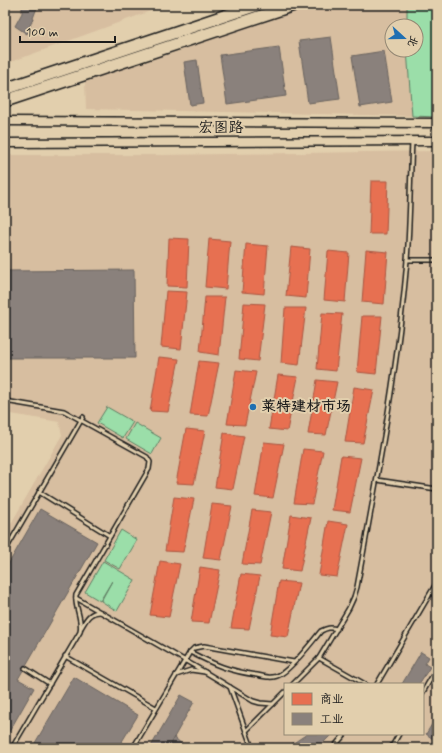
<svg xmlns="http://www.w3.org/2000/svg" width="442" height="753" viewBox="0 0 442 753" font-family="Mynerve,'LXGW WenKai TC',sans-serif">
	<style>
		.built { fill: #d7bea0; fill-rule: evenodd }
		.green { fill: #9bdea9; stroke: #5c7d62 }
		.shops { fill: #e76f51; stroke: #aa5641 }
		.industry { fill: #8a817c; stroke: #69635f }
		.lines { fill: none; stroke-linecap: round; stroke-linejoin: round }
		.lane-casing { stroke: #1c1c1c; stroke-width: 6 }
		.secondary-casing { stroke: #1c1c1c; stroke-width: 11 }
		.highway-casing { stroke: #1c1c1c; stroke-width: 14 }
		.lane { stroke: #e2cfad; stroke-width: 3 }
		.secondary { stroke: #e2cfad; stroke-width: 8 }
		.highway { stroke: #e2cfad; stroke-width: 11 }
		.poi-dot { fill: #1f6fb2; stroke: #e2cfad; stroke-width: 1.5 }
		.labels { text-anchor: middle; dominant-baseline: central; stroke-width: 4; stroke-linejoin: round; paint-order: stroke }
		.street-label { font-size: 15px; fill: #1c1c1c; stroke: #e2cfad }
		.poi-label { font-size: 15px; font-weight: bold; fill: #1c1c1c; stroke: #e2cfad; text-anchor: start }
	</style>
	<rect width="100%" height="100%" fill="#e2cfad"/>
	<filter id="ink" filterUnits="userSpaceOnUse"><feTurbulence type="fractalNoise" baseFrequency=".025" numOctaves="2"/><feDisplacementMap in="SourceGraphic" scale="8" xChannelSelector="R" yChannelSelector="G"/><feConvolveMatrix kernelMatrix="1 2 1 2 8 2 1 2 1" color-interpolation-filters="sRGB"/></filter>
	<g filter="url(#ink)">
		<g class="built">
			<path d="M5 5H167L5 64Z"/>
			<path d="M315 5H407V26H392V50H407L412 116 86 109 85 82Z"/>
			<path d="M437 151V748H5V534L62 435 59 422 5 413V155H160ZM285 684H423V734H285Z"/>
		</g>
		<g class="green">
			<path d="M407 5H437V117L412 116 407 50H416V26H407Z"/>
			<path d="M107 407 133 422 123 438 97 423Z"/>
			<path d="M135 423 161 438 152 454 126 439Z"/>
			<path d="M121 530 137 540 120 569 104 560Z"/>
			<path d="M103 561 135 580 117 611 101 601 112 581 100 601 85 592Z"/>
		</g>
		<g class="shops">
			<path d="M371 181H388L386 234H369Z"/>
			<path d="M169 238 189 239 187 287 167 286Z"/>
			<path d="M209 239 230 241 226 289 205 287Z"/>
			<path d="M246 244 268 246 264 294 242 292Z"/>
			<path d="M291 247 310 249 306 298 286 296Z"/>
			<path d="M366 250 388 252 384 304 362 302Z"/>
			<path d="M328 251 349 253 345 302 324 300Z"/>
			<path d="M166 291 187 292 181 349 161 347Z"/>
			<path d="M205 297H225L219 355 200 352Z"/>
			<path d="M244 303 265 304 258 361 239 359Z"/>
			<path d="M285 308H306L299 365 281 363Z"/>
			<path d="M322 313 342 314 336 371 317 369Z"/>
			<path d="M362 316H382L376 374 357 372Z"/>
			<path d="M159 357 179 359 168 412 150 411Z"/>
			<path d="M199 361 219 363 208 416 190 415Z"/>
			<path d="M236 370 256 372 245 425 227 424Z"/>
			<path d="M278 375 298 377 287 431 269 429Z"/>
			<path d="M317 380 337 382 326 435 308 434Z"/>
			<path d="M354 387 374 390 363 443 345 442Z"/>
			<path d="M186 429 205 431 194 484 176 483Z"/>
			<path d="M224 433 244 436 233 489 215 487Z"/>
			<path d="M264 442 284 444 273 498 255 496Z"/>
			<path d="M303 449 323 451 312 504 294 503Z"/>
			<path d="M341 456 361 458 350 512 332 510Z"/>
			<path d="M174 497 194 499 183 552 165 551Z"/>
			<path d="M212 504 232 506 221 560 203 558Z"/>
			<path d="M252 510 271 512 260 565 242 564Z"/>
			<path d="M291 515 311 518 300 571 282 569Z"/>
			<path d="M328 521 348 524 337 577 319 575Z"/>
			<path d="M160 561 180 564 169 617 150 615Z"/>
			<path d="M200 567 220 570 209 623 191 622Z"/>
			<path d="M241 574 260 576 249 629 231 628Z"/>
			<path d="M279 581 299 583 288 637 270 635Z"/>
		</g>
		<g class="industry">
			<path d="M22 5H38L27 34 15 26 22 13Z"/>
			<path d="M331 37 340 99 308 103 299 41Z"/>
			<path d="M279 47 286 96 227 104 220 55Z"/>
			<path d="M384 51 392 102 360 107 352 56Z"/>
			<path d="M197 60 203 103 190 105 184 62Z"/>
			<path d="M134 270 135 358H5V271Z"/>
			<path d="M40 509 97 542 18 679 34 688 5 739V570Z"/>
			<path d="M421 652 429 657 425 664 430 667 419 684H402Z"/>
			<path d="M74 677 138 715 118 748H32Z"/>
			<path d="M181 695 194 702 168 748H150Z"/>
			<path d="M437 716V732L433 739 426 734Z"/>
			<path d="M307 734H332L318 748H286Z"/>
			<path d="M174 737 186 748H168Z"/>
		</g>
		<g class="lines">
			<defs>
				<g id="lane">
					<path d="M407 260H437"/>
					<path d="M5 401 64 411 147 457 150 462 149 469 76 595C74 607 83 619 80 632L12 748"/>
					<path d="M377 480 437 489"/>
					<path d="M39 492 110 536"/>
					<path d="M5 551 83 417"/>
					<path d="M76 598 205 672"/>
					<path d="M81 628C86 620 89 612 100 612"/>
					<path d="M190 652 194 648 204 646 294 662"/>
					<path d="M65 656 156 708"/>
					<path d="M319 658 365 684"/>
					<path d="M25 668 50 684"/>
					<path d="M176 675 191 670 205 672 253 701 260 703 273 704 246 731"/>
					<path d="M293 684 319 658 349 608 354 597 357 587C377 478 398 370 407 260 410 221 410 182 412 142"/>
					<path d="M377 684 437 582"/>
					<path d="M230 687 252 748"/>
					<path d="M423 692 437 668"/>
					<path d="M273 704 285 692"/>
					<path d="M133 748 190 652C215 665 229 671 257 675 265 677 274 679 281 674 294 666 311 643 321 631 327 628 330 627 337 629"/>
					<path d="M333 748 345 734"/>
					<path d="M391 748 399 734"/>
				</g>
				<g id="secondary">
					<path d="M5 121 437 123"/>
					<path d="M5 143 437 141"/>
				</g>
				<g id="highway">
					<path d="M5 89 257 5"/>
					<path d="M5 101 294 5"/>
				</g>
			</defs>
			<use href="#lane" class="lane-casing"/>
			<use href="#secondary" class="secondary-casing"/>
			<use href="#highway" class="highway-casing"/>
			<use href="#lane" class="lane"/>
			<use href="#secondary" class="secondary"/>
			<use href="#highway" class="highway"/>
		</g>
	</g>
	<circle class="poi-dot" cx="253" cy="407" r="4"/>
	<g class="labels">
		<g class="street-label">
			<text x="221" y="128">宏图路</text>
		</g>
		<g class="poi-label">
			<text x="261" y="407">莱特建材市场</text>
		</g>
	</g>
	<rect width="442" height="753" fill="none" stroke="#e2cfad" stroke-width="20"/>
	<rect x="10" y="10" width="422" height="733" fill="none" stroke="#1c1c1c" stroke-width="1.5" filter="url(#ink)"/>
	<rect x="284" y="683" width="140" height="52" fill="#e2cfad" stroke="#938773"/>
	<rect x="292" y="693" width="20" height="12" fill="#e76f51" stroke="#938773"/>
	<text x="320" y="703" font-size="12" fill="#1c1c1c">商业</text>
	<rect x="292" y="713" width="20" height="12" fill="#8a817c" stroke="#938773"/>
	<text x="320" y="723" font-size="12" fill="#1c1c1c">工业</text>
	<g transform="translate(404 38) rotate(111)"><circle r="19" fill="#e2cfad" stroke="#938773"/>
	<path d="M0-3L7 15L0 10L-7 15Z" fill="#1f6fb2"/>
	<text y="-6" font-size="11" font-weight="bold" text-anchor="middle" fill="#1c1c1c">北</text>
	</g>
	<path d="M20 36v6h95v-6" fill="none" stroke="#1c1c1c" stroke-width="2"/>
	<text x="26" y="36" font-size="12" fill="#1c1c1c" stroke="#e2cfad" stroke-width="3" paint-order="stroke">100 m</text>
</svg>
